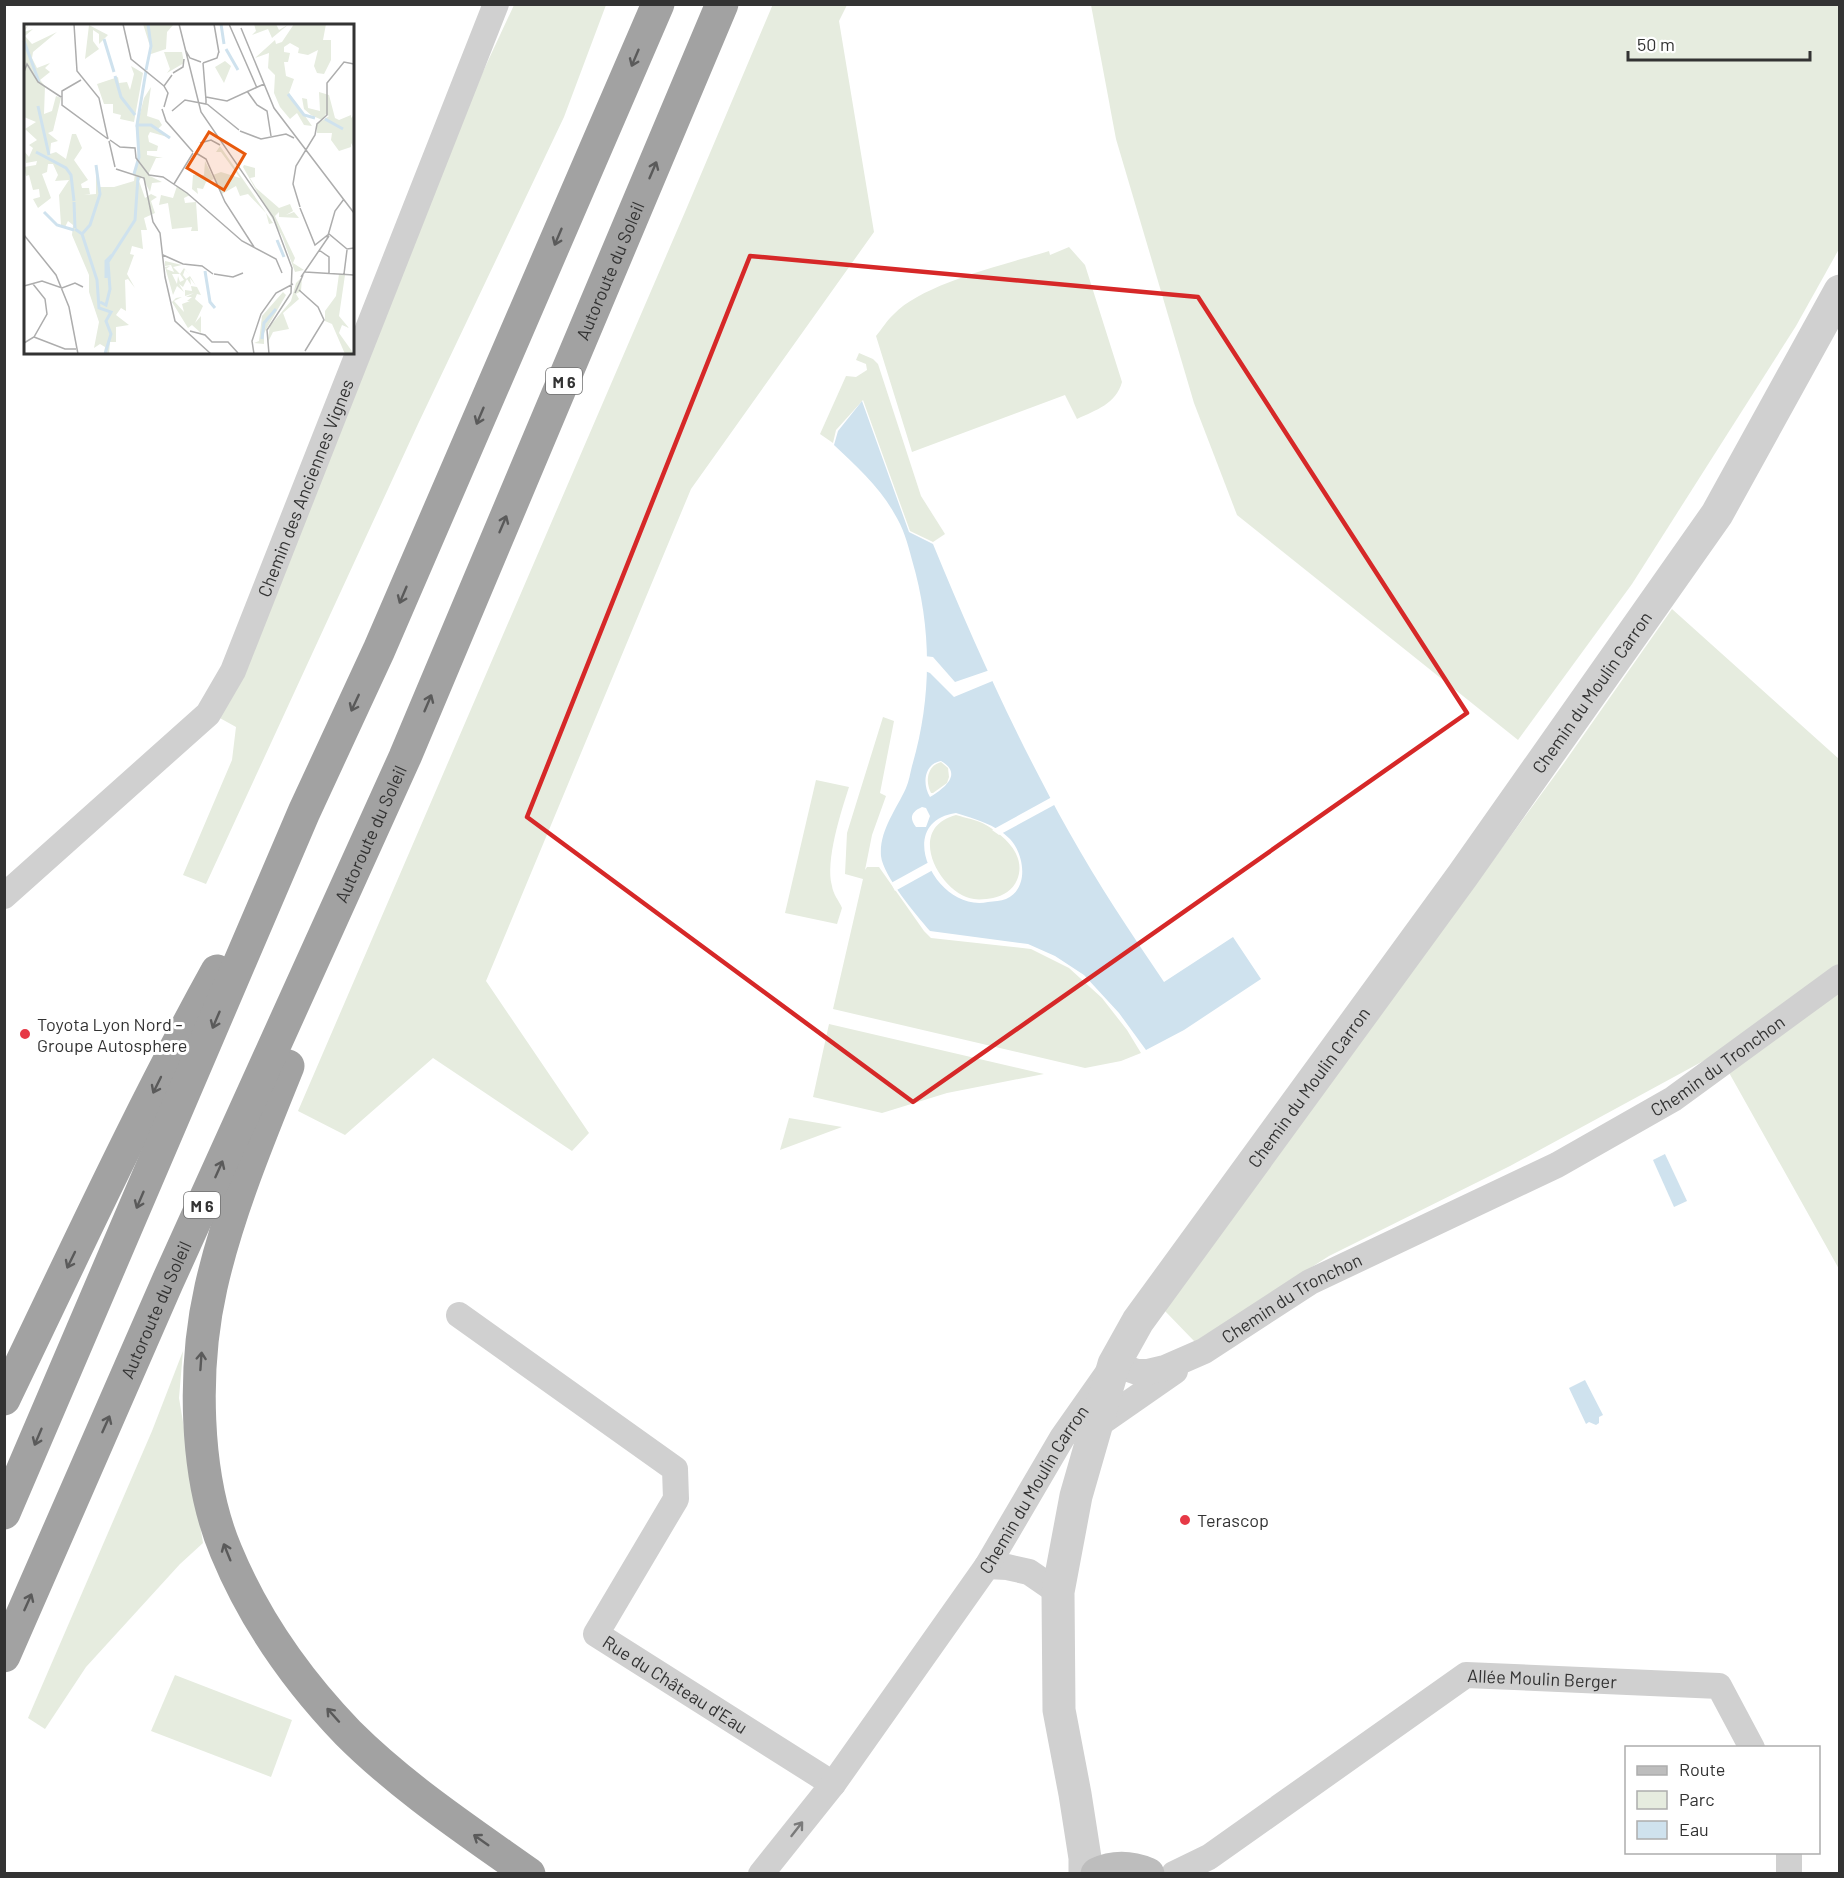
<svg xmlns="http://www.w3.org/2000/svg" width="1844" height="1878" viewBox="0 0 1844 1878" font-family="Barlow,sans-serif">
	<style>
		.green { fill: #e6ecdf }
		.water { fill: #cfe2ee; fill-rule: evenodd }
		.pier { fill: #fff }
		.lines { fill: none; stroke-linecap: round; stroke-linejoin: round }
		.minor { stroke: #d0d0d0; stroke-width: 26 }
		.tertiary { stroke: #d0d0d0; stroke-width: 33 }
		.secondary { stroke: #bdbdbd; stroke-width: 33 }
		.trunk { stroke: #a2a2a2; stroke-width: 33 }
		.oneway { stroke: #5a5a5a }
		.oneway2 { stroke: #7a7a7a }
		.marked { fill: none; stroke: #d62828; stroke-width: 4.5; stroke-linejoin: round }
		.poi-dot { fill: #e63946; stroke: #fff; stroke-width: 2 }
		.labels { text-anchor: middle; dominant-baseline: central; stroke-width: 6; stroke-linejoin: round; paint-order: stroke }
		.shield { fill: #fff; stroke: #707070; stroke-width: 1.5 }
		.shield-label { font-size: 16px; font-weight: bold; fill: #333 }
		.street-label { font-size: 18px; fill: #333; stroke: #fff }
		.poi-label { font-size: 18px; fill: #333; stroke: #fff; text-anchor: start }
		.inset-river { fill: none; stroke: #cfe2ee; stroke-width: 3 }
		.inset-road { fill: none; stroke: #adadad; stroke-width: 1.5 }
		.view { fill: #e8590c; fill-opacity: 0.15; stroke: #e8590c; stroke-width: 3 }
		.inset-edge { fill: none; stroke: #333; stroke-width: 3 }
	</style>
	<rect width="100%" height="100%" fill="#fff"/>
	<g class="green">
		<path d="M773 4 847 5 839 21 874 232 691 489 486 981 589 1133 572 1151 433 1058 345 1135 298 1111 685 212Z"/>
		<path d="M514 5H606L564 117 418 424 206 884 183 875 232 760 236 727 218 717 447 149Z"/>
		<path d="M1091 5H1839V249L1796 326 1632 584 1518 740 1237 515 1194 403 1116 139Z"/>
		<path d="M1069 247 1085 265 1122 382C1116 404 1096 410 1077 419L1065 395 912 452 876 336C882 329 887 320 894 314 924 283 1007 264 1049 251L1050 255Z"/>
		<path d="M859 353 873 359 878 364 921 496 945 534 933 542 910 531 863 400 836 430 833 443 820 434 846 376 856 377 867 370 866 364 856 360Z"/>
		<path d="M1672 609 1839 759V1269L1718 1053 1510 1166 1329 1256 1195 1342 1164 1310 1564 763Z"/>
		<path d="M883 717 894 721 880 793 886 796 872 835 865 870 867 867H879L924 931 931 938 1031 949 1069 968 1102 998 1127 1030 1141 1053 1121 1061 1085 1068 833 1009 863 879 845 874 847 833Z"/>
		<path d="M941 762 948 768 949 777 947 783 933 793H931C925 781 927 766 941 762Z"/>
		<path d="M816 780 849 787C841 812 825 861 832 886 833 894 839 901 842 908L837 924 785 913Z"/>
		<path d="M956 815C966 818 978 820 986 825 1005 836 1027 856 1017 880 1013 890 1003 896 993 898 988 899 979 900 974 899 942 896 903 829 956 815Z"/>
		<path d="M829 1024 1044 1074 947 1093 882 1113 813 1097Z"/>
		<path d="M789 1118 842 1127 780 1150Z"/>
		<path d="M183 1351 179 1398 203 1543 180 1564 86 1667 45 1729 28 1718 152 1431Z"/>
		<path d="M175 1675 292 1720 271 1777 151 1731Z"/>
	</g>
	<g class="water">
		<path d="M862 401 909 532 933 544C973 642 1017 739 1069 832 1098 884 1131 933 1164 982L1233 937 1261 979 1184 1030 1146 1050 1119 1013 1084 975 1055 956 1028 944 930 931C917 916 883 876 881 856 879 831 896 810 906 788 909 781 910 774 912 766 932 698 932 628 912 560 908 544 903 527 894 513 880 487 855 465 834 445L838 431ZM941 761C964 774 943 789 930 797 922 784 924 764 941 761ZM922 807 926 808 930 816 926 827H916C909 818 911 812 922 807ZM956 813C975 819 995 824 1010 839 1024 854 1030 888 1006 899 1001 901 994 901 988 902 936 913 892 822 956 813Z"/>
		<path d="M1665 1154 1687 1201 1674 1207 1653 1160Z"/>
		<path d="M1585 1380 1603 1415 1599 1417V1423L1596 1425 1589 1422 1586 1424 1569 1388Z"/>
	</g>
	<g class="pier">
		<path d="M924 656 933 657 955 682 990 670 995 680 954 697 930 673 925 671Z"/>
		<path d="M1052 797 1056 804 999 835 992 830Z"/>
		<path d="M931 861 933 870 895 891 891 883Z"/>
	</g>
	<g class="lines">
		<g class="minor">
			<path id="s1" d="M4 896 208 714 233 671 496 4"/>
			<path id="s2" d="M459 1315 675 1469 676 1499 596 1634 833 1784"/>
			<path d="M1096 1426 1175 1371"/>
			<path d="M987 1566 1007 1567 1029 1572 1058 1592"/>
			<path id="s3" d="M761 1874 833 1784 987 1566 1062 1438 1114 1364 1137 1372H1148L1165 1368 1204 1351 1310 1282 1557 1165 1673 1099 1840 977"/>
			<path id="s4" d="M1174 1874 1209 1857 1466 1675 1719 1686 1752 1748"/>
			<path d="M1789 1874V1852"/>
		</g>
		<path class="tertiary" id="s5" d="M1085 1874V1858L1075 1794 1059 1710 1058 1592 1076 1496 1114 1364 1138 1321 1463 875 1717 514 1840 291"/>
		<path class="secondary" d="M1097 1874C1114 1866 1131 1867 1148 1874"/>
		<g class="trunk">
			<path d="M288 1066C259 1138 228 1212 211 1287 193 1367 194 1475 226 1551 254 1619 297 1680 348 1733 402 1787 467 1830 529 1874"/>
			<path d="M4 1399C73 1256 140 1110 217 971"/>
			<path d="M4 1513 304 812 379 650 658 4"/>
			<path id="s6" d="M4 1656 167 1283 405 757 722 4"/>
		</g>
	</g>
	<defs><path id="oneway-shaft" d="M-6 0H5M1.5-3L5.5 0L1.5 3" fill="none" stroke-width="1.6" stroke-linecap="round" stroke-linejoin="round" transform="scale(1.5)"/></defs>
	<g class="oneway">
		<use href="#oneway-shaft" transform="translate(635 58) rotate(113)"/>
		<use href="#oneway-shaft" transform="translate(653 170) rotate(-67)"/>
		<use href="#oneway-shaft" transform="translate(558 237) rotate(113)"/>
		<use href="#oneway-shaft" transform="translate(480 416) rotate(113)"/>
		<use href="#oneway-shaft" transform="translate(503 524) rotate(-67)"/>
		<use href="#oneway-shaft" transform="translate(403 595) rotate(113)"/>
		<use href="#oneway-shaft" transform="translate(355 703) rotate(115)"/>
		<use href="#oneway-shaft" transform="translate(428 703) rotate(-67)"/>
		<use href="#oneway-shaft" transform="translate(216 1020) rotate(113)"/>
		<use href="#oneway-shaft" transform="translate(157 1085) rotate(116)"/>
		<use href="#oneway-shaft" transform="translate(219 1169) rotate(-66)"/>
		<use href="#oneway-shaft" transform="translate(140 1200) rotate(113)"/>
		<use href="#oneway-shaft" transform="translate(71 1260) rotate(116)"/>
		<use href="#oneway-shaft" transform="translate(201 1361) rotate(-86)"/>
		<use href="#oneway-shaft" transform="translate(106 1424) rotate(-66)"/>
		<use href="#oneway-shaft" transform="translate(38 1437) rotate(113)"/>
		<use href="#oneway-shaft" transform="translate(227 1552) rotate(-112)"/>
		<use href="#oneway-shaft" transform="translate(28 1602) rotate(-66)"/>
		<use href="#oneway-shaft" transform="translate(333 1715) rotate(-132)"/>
		<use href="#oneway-shaft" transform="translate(481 1840) rotate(-145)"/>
	</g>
	<use class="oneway2" href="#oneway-shaft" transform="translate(797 1829) rotate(-52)"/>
	<path class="marked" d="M750 256 1198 297 1467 713 913 1102 527 817Z"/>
	<g class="poi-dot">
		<circle cx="25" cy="1034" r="6"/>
		<circle cx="1185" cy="1520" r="6"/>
	</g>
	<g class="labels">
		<g class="shield">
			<rect x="546" y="368" width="36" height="26" rx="4.5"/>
			<rect x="184" y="1192" width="36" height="26" rx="4.5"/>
		</g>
		<g class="shield-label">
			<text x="564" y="381">M 6</text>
			<text x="202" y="1205">M 6</text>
		</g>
		<g class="street-label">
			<text stroke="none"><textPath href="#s6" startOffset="1512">Autoroute du Soleil</textPath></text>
			<text stroke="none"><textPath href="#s1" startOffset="520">Chemin des Anciennes Vignes</textPath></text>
			<text stroke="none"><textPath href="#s5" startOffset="1344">Chemin du Moulin Carron</textPath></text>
			<text stroke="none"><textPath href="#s6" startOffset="900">Autoroute du Soleil</textPath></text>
			<text stroke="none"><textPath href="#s3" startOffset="1305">Chemin du Tronchon</textPath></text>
			<text stroke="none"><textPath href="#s5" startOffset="858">Chemin du Moulin Carron</textPath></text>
			<text stroke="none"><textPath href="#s3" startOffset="819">Chemin du Tronchon</textPath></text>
			<text stroke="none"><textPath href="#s6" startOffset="378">Autoroute du Soleil</textPath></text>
			<text stroke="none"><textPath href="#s3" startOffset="472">Chemin du Moulin Carron</textPath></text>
			<text stroke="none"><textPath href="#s4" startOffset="430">Allée Moulin Berger</textPath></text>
			<text stroke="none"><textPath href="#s2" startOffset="546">Rue du Château d'Eau</textPath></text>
		</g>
		<g class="poi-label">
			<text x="37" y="1024">Toyota Lyon Nord -<tspan x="37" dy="21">Groupe Autosphere</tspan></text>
			<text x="1197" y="1520">Terascop</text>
		</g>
	</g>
	<g transform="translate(24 24)">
		<rect width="330" height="330" fill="#fff"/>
		<path d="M5 0 0 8 9 5 1 12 8 20 33 8 9 28 8 34 13 44 26 39 21 44 26 48 16 56 21 62 20 90 28 87 32 72 37 74 29 107 24 109 34 117 27 119 26 130 32 128 42 135 48 110H52L58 124 50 136 64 156 57 160 58 164H65L66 170 60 171 72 170V149L76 163H90L110 157 115 120 113 118 112 93 113 101 120 74 127 63 123 92 135 96 138 101 134 105 147 114 126 108 124 112 125 118 134 122 133 127H123V131L139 134H132L124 151 138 158 128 159 126 168 118 152 115 157 121 174 127 170 133 173 127 177 131 189 120 194 123 206H117L119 225 108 222 106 230 110 231 103 250 111 264 104 255 101 256 102 287 97 284 92 291 105 301 92 303V318H86L85 330H80L81 323 76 320 70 324 75 298 65 268V251L48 211 49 201 44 197 41 203 37 201 35 171 45 156 31 157 34 151 29 140H24L23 148 18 150 27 174 14 184 9 175 16 173 15 165 9 166 5 151 2 152 0 143 12 141 13 137 2 139 0 127 5 133 9 124 5 121 13 116 1 105 12 98 0 93V5ZM119 0H150L143 8 142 25 127 30 128 19H125ZM230 0H252L255 6 265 0 248 14 244 5 228 11 232 7ZM270 0H302L299 16H307V36L300 50 293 49 290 42 294 26 284 31 274 29 275 24 266 19 260 23V28L266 29 264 38H260L262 52 270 55 265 69 288 102 280 101 273 89 266 95 256 83 250 69 251 51 244 44 245 29 231 34 251 16 252 20 258 18ZM65 1 84 11 75 20V10L69 6V17L75 25 61 35ZM140 28H158L160 39 143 49 146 45ZM201 37 207 42 200 59 191 43ZM107 42 119 49 110 98 96 95 97 91 89 89V80H80L73 60 94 53 95 59 103 58 106 66 110 50ZM295 68 305 71 311 94 315 96 327 91V94L330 91V124L327 119V123L315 127 307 116 308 109H293V100L305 92 302 90 298 96 287 91 280 85 278 74 283 75 284 84 296 87ZM196 122 249 199 245 200 242 189 224 170 216 172 212 162 198 170 189 151 197 148 216 154 197 128H192ZM181 137 190 155 182 158 179 165 173 164 174 170 168 165 169 151H180ZM220 141 231 144V153L226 154 232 164 255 184 266 180 269 187 262 191 270 188 275 194 255 193V188L251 192 271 234 269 239 280 246 271 248 258 212 219 143ZM153 162 166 171 160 174 161 179 172 178 174 207H167L168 203 148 205 144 179 135 181 137 171 149 174ZM141 237 158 241 149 243 156 250H148L153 260 154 252 156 258 160 256 156 250 160 244 166 252 161 245 159 251 162 255 166 252 172 262 166 254 167 261 163 255 159 263 155 260 160 268 153 262 149 271 141 243 146 242 142 245 150 248 147 241 141 242ZM315 250 321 251 315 292 325 304 318 301 315 309 330 330H321L308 300 301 297V287L312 272ZM278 253 277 267 272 270 275 275 259 289 265 305 249 308 243 320 246 302 267 277 272 259ZM167 262 173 263 177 271 173 270 171 275 179 282 171 299 177 292V309L168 301 164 304 148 278 152 274 158 273 150 277 160 288 158 280 166 277H163L168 273H162L170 269 161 272V266L168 267ZM259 268 262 271 240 309V320L230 319 235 317 238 292Z" fill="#e6ecdf"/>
		<path class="inset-river" d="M197 0 200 20M80 15 90 48M0 17 15 58M202 25 214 46M122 46 127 22 124 0M122 47 113 101H127L146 114M91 52 97 73 111 91M264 70 280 91 291 94M14 82 25 131M301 95 319 105M12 128 42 144 47 151 50 177M110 150 115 133 113 101M50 178 51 204M20 188 33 201 50 206M51 205 58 210 66 201 76 170 72 141M58 210 73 256 75 284 87 288 82 297 87 310 81 330M253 216 260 233M181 247 186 278 191 284M82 254V237L88 231M76 278 82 281 86 265 84 238 111 196 114 153M238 315 240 299 252 285"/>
		<path class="inset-road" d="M50 0 53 47 75 74 84 115M99 0 107 35 140 62M155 0 177 88 249 193 268 244 267 269 243 306 245 330M190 0 195 29M205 0 233 64M217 4 250 84 330 189M162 27 166 34 177 38M179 39 193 34 195 27M179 39 182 76M0 48 3 40 14 58 37 73M149 49 159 43 160 35M57 56 38 67V81L84 115M223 67 233 81 243 87 247 112M182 73 203 77 240 60M183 80 215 106M140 83 144 69 140 62 148 51M138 85 142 97 169 128M148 87 161 76 182 80V76M216 107 237 115 262 110 270 114M86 116 96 123 111 124 112 134 125 151 139 153 163 169 218 217 252 235 258 249M85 117 91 143M176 119 187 116 196 121M172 129 182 135 201 178 230 223M92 145 120 154 129 198 136 209 141 253 151 297 187 330M150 160 169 129M276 183 269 160 272 142 291 111 293 100 303 91V59L320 38 330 40M276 184 291 221 305 210 323 225 330 224M0 211 32 251 45 283 54 330M303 215 311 187 320 175M295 226 305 233V249M139 231 159 240 178 242 189 250M281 248 330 251M190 250 209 253 219 249M320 250 323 226M277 253 305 212M0 262 18 257 38 264 51 259 59 263M275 266 294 283 300 296 281 327M271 269 279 251M166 307 181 311 188 318H204L214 329M10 313 41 325H52M0 319 10 313 23 290 21 275 9 260M230 330 228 317 237 290 252 269 269 260"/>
		<path class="view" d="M185 108 221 130 200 166 163 144Z"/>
		<rect width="330" height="330" class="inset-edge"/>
	</g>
	<rect width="1844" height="1878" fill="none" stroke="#333333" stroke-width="12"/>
	<rect x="1625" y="1746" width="195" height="108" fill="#ffffff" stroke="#adadad" stroke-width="1.5"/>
	<rect x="1637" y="1766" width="30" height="9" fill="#bdbdbd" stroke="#adadad" stroke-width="1.5"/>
	<text x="1679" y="1776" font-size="18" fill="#333333">Route</text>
	<rect x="1637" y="1791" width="30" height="18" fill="#e6ecdf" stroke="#adadad" stroke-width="1.5"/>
	<text x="1679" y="1806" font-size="18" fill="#333333">Parc</text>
	<rect x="1637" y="1821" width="30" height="18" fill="#cfe2ee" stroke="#adadad" stroke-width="1.5"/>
	<text x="1679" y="1836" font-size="18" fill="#333333">Eau</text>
	<path d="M1628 51v9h182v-9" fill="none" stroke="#333333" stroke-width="3"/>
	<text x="1637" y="51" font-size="18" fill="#333333" stroke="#ffffff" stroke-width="4.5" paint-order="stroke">50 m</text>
</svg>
